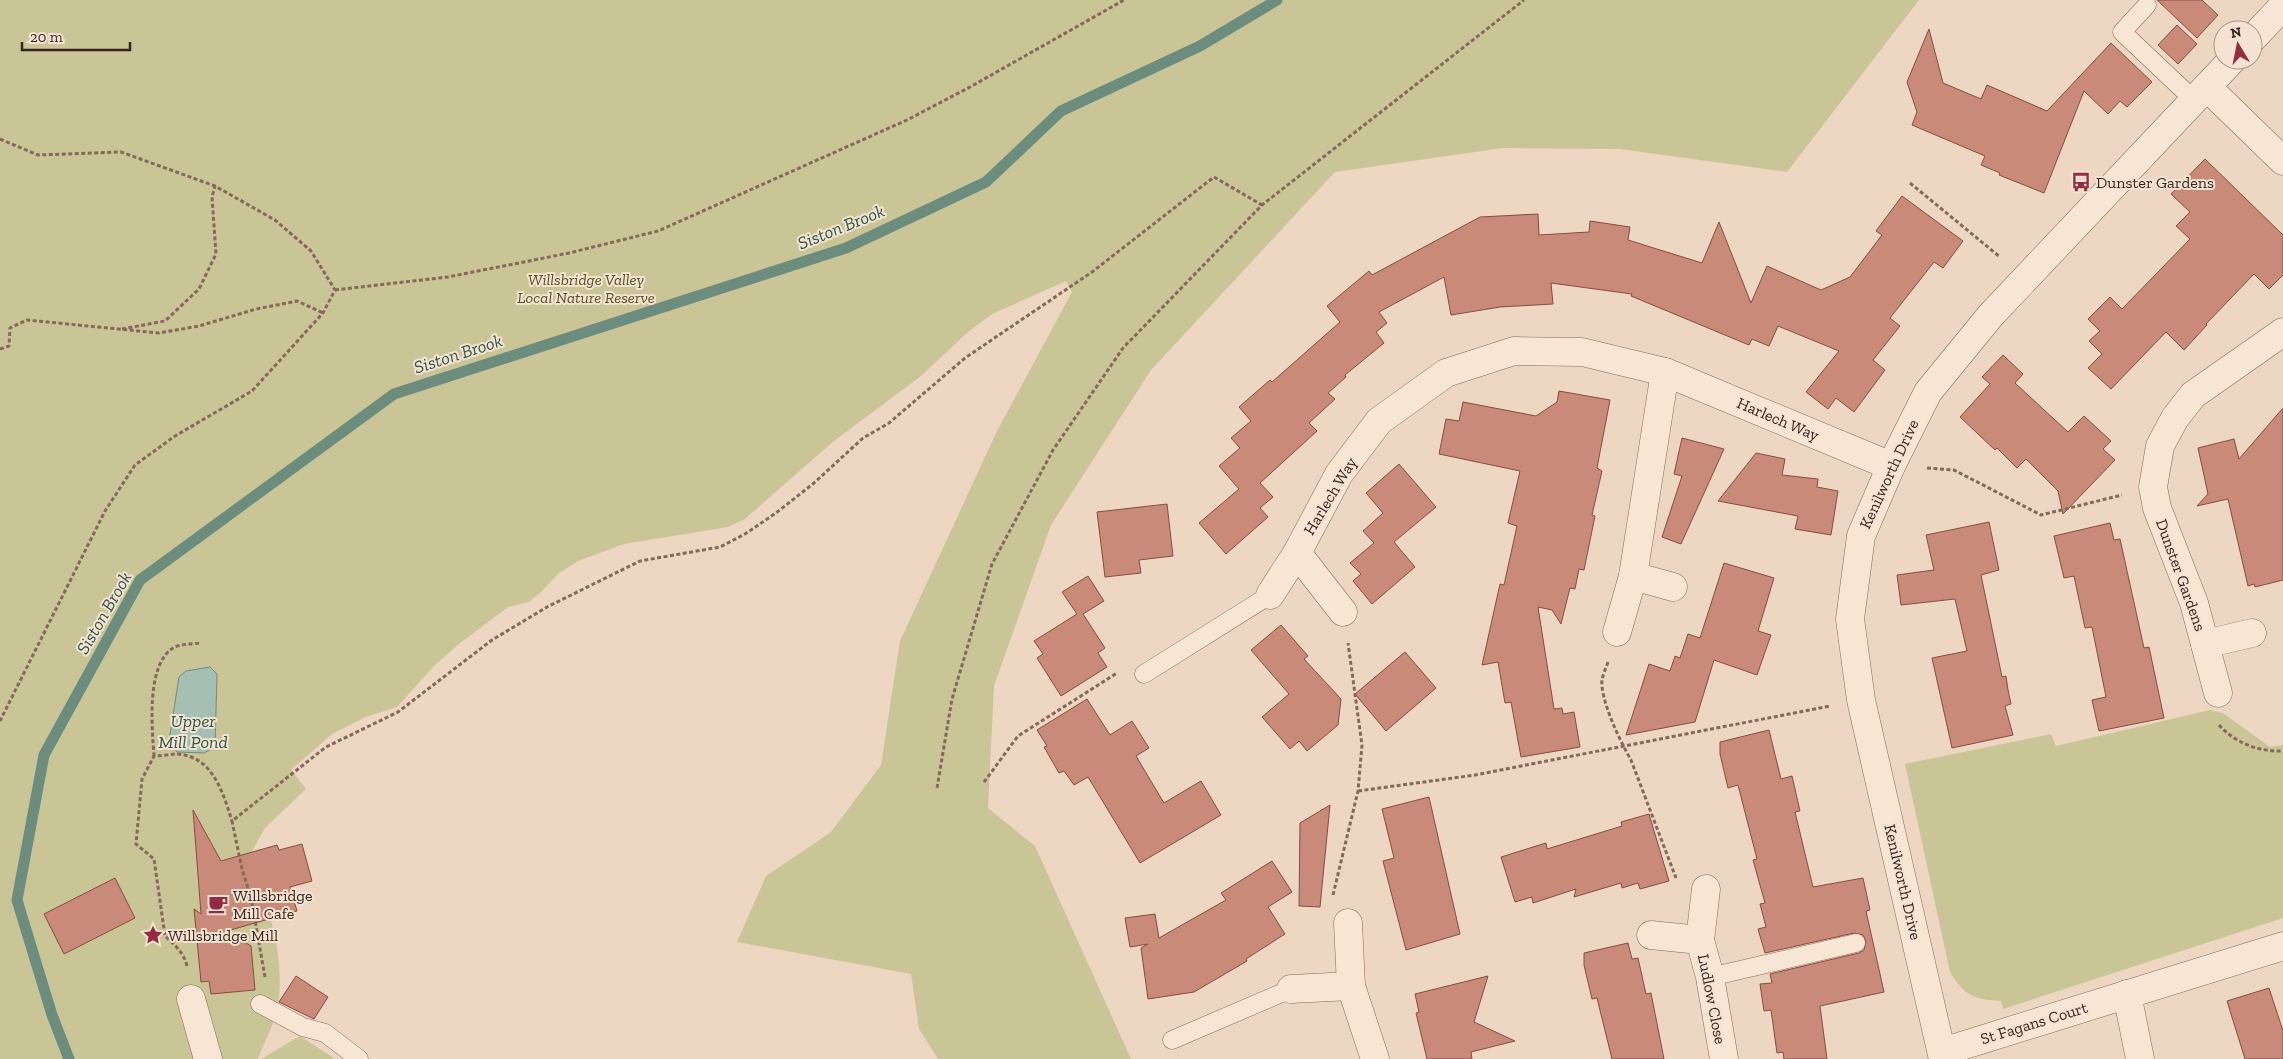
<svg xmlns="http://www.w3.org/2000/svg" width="2283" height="1059" viewBox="0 0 2283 1059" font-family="'Zilla Slab',serif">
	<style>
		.green { fill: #cac597 }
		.water { fill: #a5bfb2; stroke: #6c8d7e }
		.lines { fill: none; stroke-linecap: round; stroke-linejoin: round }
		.stream { stroke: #6c8d7e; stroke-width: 11 }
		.building { fill: #ca8a79; stroke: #854d41 }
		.service-casing { stroke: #86685a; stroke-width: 19 }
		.minor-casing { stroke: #86685a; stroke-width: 29 }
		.path { stroke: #86685a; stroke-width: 3; stroke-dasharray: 4 2.5; stroke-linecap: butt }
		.service { stroke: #f8e6d5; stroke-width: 18 }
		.minor { stroke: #f8e6d5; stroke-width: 28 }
		.labels { text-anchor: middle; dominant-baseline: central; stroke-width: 4; stroke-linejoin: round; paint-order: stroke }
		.poi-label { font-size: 16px; fill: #36241e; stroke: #f4e3d2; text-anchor: start }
		.park-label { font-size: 16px; font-style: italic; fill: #515225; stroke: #f4e3d2 }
		.street-label { font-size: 16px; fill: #36241e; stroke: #f4e3d2 }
		.water-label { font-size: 18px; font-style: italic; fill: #2d564a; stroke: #f4e3d2 }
	</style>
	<rect width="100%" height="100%" fill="#edd7c3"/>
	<g class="green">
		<path d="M0 0H1919L1787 172 1620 149 1503 148 1335 172 1151 370 1051 525 994 686 988 808 1035 846 1131 1059H938L919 1029 911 974 737 942 766 876 831 832 881 765 900 641 997 431 1072 292 1066 281 992 314 968 332 921 376 834 441 745 519 728 527 624 544 578 561 559 573 542 591 529 602 508 607 459 644 434 666 397 707 366 717 332 734 291 770 306 789 265 828 250 855C266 903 286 952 278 1005 275 1023 264 1042 258 1059H0Z"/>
		<path d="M2210 710 2223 713 2270 747 2283 745V918L2003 1009 2001 1001C1973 999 1965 996 1950 972L1905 764 2051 734 2056 746Z"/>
		<path d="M300 1036 335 1059H261Z"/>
	</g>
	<path class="water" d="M210 667 217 674 215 747 204 753 177 752 169 741 179 677 186 671Z"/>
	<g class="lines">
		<path class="stream" d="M69 1059 52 1015 17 900 44 755 140 580 394 394 846 248 986 182 1061 111 1200 46 1277 0"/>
	</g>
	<g class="building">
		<path d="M2157 0H2202L2218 15 2197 38Z"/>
		<path d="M2177 25 2197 44 2178 64 2158 45Z"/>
		<path d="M1929 29 1943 83 1981 99 1987 85 2047 111 2111 43 2152 82 2127 107 2120 101 2108 114 2084 91 2044 193 1999 175 2000 173 1981 165 1985 156 1912 125 1917 112 1907 82Z"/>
		<path d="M2205 159 2283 235V275L2269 289 2254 274 2206 324 2207 325 2184 350 2166 332 2111 389 2088 368 2102 354 2089 341 2100 331 2088 319 2110 297 2122 309 2190 239 2176 226 2190 212 2171 194Z"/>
		<path d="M1902 196 1963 241 1943 268 1934 262 1890 318 1900 326 1873 360 1885 370 1854 412 1836 398 1828 409 1806 392 1839 351 1778 326 1769 346 1752 339 1749 345 1631 296 1632 294 1551 283 1553 304 1500 307 1451 315 1444 277 1379 312 1387 323 1376 332 1384 343 1345 375 1346 377 1328 393 1335 399 1309 423 1317 431 1260 483 1273 497 1260 508 1268 517 1226 554 1199 523 1239 489 1219 466 1240 448 1231 438 1251 421 1239 407 1270 380 1272 382 1340 322 1327 306 1369 271 1372 275 1480 217 1538 214 1539 235 1589 232 1590 221 1630 227 1628 240 1702 263 1719 222 1751 303 1767 266 1821 290 1850 277 1882 235 1876 231Z"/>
		<path d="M2003 355 2023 374 2015 383 2068 432 2084 416 2111 441 2103 449 2115 460 2063 514 2058 491 2026 459 2017 468 1997 448 1995 450 1960 417 1990 384 1982 377Z"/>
		<path d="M1559 391 1610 400 1597 468 1602 471 1592 515 1595 516 1584 570 1579 569 1575 589 1570 588 1561 624 1552 610 1538 607 1554 709 1562 708 1563 714 1574 712 1580 747 1521 757 1511 702 1505 703 1498 662 1482 665 1500 584 1504 585 1517 526 1508 523 1520 471 1439 454 1446 419 1459 421 1463 402 1536 416 1557 402Z"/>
		<path d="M2283 408V580L2255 587 2254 584 2248 586 2228 499 2197 506 2208 494 2198 448 2234 439 2239 459Z"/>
		<path d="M1682 438 1724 449 1681 544 1662 537 1682 476 1674 474Z"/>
		<path d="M1756 453 1785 459 1782 475 1818 479 1817 487 1838 491 1831 535 1795 529 1798 516 1718 501Z"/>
		<path d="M1399 464 1436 507 1394 542 1415 567 1372 604 1353 581 1361 574 1350 563 1374 543 1363 531 1383 513 1366 493Z"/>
		<path d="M1167 504 1173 556 1139 560 1141 573 1105 577 1097 512Z"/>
		<path d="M1989 522 1999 570 1981 575 2002 677 2006 676 2008 690 2011 704 2005 706 2013 735 1952 748 1932 658 1967 651 1955 599 1901 605 1897 575 1934 570 1926 535Z"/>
		<path d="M2110 523 2114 540 2120 539 2144 648 2149 647 2164 718 2099 731 2092 700 2106 697 2092 627 2085 628 2074 576 2064 578 2054 536Z"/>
		<path d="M1724 563 1774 578 1758 631 1771 635 1757 675 1714 660 1695 722 1626 735 1649 664 1670 671 1675 656 1680 658 1688 634 1700 638Z"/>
		<path d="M1088 576 1104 601 1083 614 1105 648 1098 653 1107 667 1061 696 1037 658 1043 654 1034 641 1077 614 1062 592Z"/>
		<path d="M1281 625 1308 656 1304 659 1341 699 1338 725 1307 751 1299 741 1290 749 1262 717 1289 694 1251 650Z"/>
		<path d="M1405 652 1436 688 1386 731 1355 694Z"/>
		<path d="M1087 699 1110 735 1132 721 1149 748 1136 756 1164 803 1201 781 1221 815 1140 863 1088 777 1074 785 1064 771 1059 773 1044 747 1047 746 1037 730Z"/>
		<path d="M1769 730 1781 779 1792 776 1800 811 1795 812 1813 887 1863 878 1870 910 1866 911 1884 992 1820 1006 1827 1059H1784L1783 1052 1777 1053 1771 1010 1764 1011 1760 984 1772 983 1770 974 1859 953 1864 950 1866 941 1863 935 1854 933 1765 953 1758 929 1766 927 1760 904 1765 903 1753 860 1757 859 1738 785 1728 788 1720 754V742Z"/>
		<path d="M1429 797 1460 934 1406 950 1383 861 1394 858 1382 809Z"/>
		<path d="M1330 805 1320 907 1299 906 1300 823Z"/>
		<path d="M193 810 221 861 277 845 279 850 302 844 312 881 290 887 297 911 227 931 251 946 255 990 211 994 209 981 201 982 194 909 201 914Z"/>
		<path d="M1649 814 1669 881 1640 889 1638 883 1622 888 1621 883 1574 897 1576 889 1533 903 1532 897 1515 902 1501 857 1546 843 1547 849 1622 826 1621 822Z"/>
		<path d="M1272 861 1292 892 1268 907 1285 934 1246 959 1247 961 1194 992 1148 999 1141 948 1148 944 1130 947 1125 918 1155 914 1159 938 1226 900 1221 893Z"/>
		<path d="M115 878 135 918 64 954 44 914Z"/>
		<path d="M1628 943 1632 959 1638 958 1646 994 1651 993 1664 1059H1612L1597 998 1592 999 1584 965V953Z"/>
		<path d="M296 976 328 997 314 1019 279 1002Z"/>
		<path d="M1488 976 1474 1022 1515 1041 1471 1052 1472 1059H1427L1416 1013 1419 1012 1415 994Z"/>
		<path d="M2269 988 2283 1031V1059H2245L2227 1001Z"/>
	</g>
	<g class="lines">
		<defs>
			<g id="service">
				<path d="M2147 5 2122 32 2194 100"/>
				<path d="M1144 674 1270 595"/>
				<path d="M1710 977 1856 943"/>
				<path d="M260 1004 303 1027 325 1033 359 1059"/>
				<path d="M1172 1040 1291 989"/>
			</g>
			<g id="minor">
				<path d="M2253 38 2283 6"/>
				<path d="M2207 87 2283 161"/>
				<path d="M1297 553 1343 612"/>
				<path d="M1633 576 1673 587"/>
				<path d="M1270 595 1297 553 1339 474 1379 421 1446 373 1514 351 1582 352 1665 372 1891 466"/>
				<path d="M1617 632 1633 576 1665 372"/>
				<path d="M2205 644 2252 633"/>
				<path d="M2218 693 2194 603 2157 508 2153 487 2160 446 2175 418 2193 395 2283 332"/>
				<path d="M1706 889 1700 940 1710 977 1724 1059"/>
				<path d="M1348 923 1351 986 1375 1059"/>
				<path d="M1651 935 1700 940"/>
				<path d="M1291 989 1351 986"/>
				<path d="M2127 994 2140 1059"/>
				<path d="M191 999 208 1059"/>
				<path d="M1942 1052 2283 946"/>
				<path d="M1943 1059 1861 700 1850 619 1861 536 1891 466 1928 392 1991 315 2232 60"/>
			</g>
		</defs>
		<use href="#service" class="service-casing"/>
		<use href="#minor" class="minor-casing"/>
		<g class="path">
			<path d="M0 139 38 155 121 152 215 186 275 220 311 251 335 290 323 313 252 391 175 436 135 465 105 511 0 721"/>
			<path d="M1910 183 2000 257"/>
			<path d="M335 290 448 277 569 253 658 231 907 120 970 87 1124 0"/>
			<path d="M122 329 165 321 199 289 216 254 212 197 215 186"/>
			<path d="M0 349 9 346 10 328 27 320 159 333 199 326 256 309 297 301 323 313"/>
			<path d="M1927 468 1954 470 2041 515 2122 495"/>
			<path d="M1608 662C1606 668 1603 674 1602 680 1600 700 1621 743 1631 760L1676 878"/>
			<path d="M2219 725C2235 743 2259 752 2283 751"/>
			<path d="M154 756C152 728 146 665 173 648 179 644 193 644 200 643"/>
			<path d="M984 782 1018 736 1117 673"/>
			<path d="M937 788 952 699 992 564 1053 450 1123 348 1262 205 1524 0"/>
			<path d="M1358 791 1475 775 1830 706"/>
			<path d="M1333 895 1358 791 1362 745 1348 643"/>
			<path d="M187 966C184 953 175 945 165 936L154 859 136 844 142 779 154 756C162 756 170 754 177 754 213 756 223 793 232 821"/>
			<path d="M265 977 251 898 242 869 232 821 326 747 398 712 492 640 547 607 640 561 720 547 745 534 776 513 814 483 863 438 889 423 965 358 1092 272 1214 177 1262 205"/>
		</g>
		<use href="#service" class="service"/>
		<use href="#minor" class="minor"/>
	</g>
	<defs>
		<symbol id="bus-bare" viewBox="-9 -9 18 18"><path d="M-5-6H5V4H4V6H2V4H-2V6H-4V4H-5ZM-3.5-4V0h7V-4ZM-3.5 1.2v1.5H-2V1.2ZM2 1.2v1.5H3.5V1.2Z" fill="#932c43" stroke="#f4e3d2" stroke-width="2.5" paint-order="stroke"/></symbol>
		<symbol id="cafe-bare" viewBox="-9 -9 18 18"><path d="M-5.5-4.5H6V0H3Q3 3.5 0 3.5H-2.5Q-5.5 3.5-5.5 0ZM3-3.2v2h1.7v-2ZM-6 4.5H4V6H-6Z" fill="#932c43" stroke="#f4e3d2" stroke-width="2.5" paint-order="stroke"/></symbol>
		<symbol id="sight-bare" viewBox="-9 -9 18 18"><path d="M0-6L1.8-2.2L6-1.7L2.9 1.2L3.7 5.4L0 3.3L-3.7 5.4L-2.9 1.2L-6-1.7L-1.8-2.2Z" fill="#932c43" stroke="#f4e3d2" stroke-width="2.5" paint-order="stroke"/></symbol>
	</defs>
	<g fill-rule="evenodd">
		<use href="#bus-bare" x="2067" y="168" width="28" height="28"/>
		<use href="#cafe-bare" x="204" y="890" width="28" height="28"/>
		<use href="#sight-bare" x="139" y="921" width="28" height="28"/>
	</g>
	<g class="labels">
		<g class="poi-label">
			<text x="2096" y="182">Dunster Gardens</text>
			<text x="233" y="895">Willsbridge<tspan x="233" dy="18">Mill Cafe</tspan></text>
			<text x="168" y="935">Willsbridge Mill</text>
		</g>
		<g class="park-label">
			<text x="586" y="279">Willsbridge Valley<tspan x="586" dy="18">Local Nature Reserve</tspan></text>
		</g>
		<g class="street-label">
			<text transform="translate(1778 419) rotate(23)">Harlech Way</text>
			<text transform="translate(1889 474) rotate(-65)">Kenilworth Drive</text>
			<text transform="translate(1330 496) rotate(-59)">Harlech Way</text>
			<text transform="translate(2181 575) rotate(70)">Dunster Gardens</text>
			<text transform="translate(1903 882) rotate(77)">Kenilworth Drive</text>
			<text transform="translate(1712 999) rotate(79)">Ludlow Close</text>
			<text transform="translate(2034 1023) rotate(-17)">St Fagans Court</text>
		</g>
		<g class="water-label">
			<text transform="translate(841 227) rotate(-22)">Siston Brook</text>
			<text transform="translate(458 354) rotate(-18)">Siston Brook</text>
			<text transform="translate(104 613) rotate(-60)">Siston Brook</text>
			<text x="193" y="721">Upper<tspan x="193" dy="21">Mill Pond</tspan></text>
		</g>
	</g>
	<g transform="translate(2238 45) rotate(350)"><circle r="24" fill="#f4e3d2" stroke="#a8978a"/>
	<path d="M0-4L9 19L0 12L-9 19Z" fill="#932c43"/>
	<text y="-8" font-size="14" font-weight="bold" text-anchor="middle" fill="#36241e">N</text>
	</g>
	<path d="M22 42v8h108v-8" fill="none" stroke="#36241e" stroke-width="2.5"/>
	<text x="30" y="42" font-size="15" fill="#36241e" stroke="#f4e3d2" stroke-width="4" paint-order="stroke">20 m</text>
</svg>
